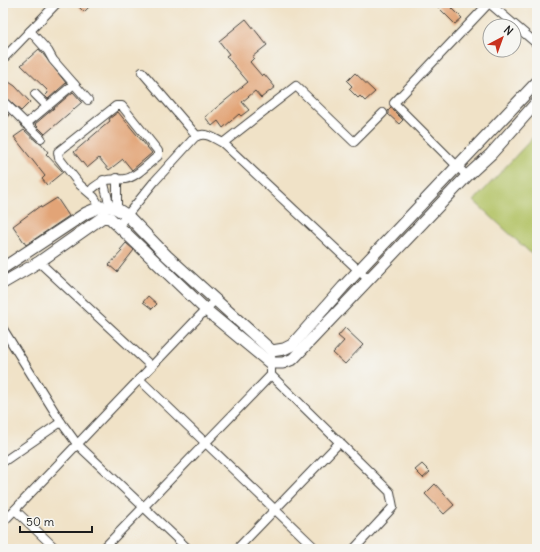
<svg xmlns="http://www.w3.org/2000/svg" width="540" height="552" viewBox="0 0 540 552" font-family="Delius,sans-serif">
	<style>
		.green { fill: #b3c366; stroke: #687041 }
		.building { fill: #e2a477 }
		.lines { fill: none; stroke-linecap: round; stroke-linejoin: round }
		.street-casing { stroke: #3c3a36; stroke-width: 10 }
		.secondary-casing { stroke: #3c3a36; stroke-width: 13 }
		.street { stroke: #fff; stroke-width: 8 }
		.secondary { stroke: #fff; stroke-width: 11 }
	</style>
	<rect width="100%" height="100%" fill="#f6f6f2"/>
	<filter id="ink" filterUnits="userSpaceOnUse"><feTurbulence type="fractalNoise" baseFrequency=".025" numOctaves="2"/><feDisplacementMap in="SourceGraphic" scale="8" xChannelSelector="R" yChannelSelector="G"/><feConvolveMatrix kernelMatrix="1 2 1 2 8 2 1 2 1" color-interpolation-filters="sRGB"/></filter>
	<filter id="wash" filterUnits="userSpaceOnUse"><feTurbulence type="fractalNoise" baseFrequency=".012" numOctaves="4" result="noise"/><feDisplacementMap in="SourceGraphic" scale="16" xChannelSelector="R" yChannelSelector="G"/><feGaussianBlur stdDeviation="0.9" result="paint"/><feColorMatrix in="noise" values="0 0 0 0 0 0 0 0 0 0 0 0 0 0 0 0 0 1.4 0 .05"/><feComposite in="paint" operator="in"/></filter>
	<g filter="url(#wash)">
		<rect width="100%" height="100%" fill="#f0e2c7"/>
		<path class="green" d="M537 133V259L474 201Z"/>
		<g id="blocks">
			<g class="building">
				<path d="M75 3H93L84 12Z"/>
				<path d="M434 3H447L462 18 455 24Z"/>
				<path d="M246 19 267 45 252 57 254 58 250 62 262 76 264 74 275 87 261 98 255 91 242 102 249 110 241 116 239 114 223 128 218 121 212 126 205 117 248 82 226 56 229 54 219 41Z"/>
				<path d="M39 49 66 83 48 99 45 96 48 93 47 90 21 65Z"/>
				<path d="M355 73 375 92 365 101 360 96 358 98 349 89 352 86 347 81Z"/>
				<path d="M3 78 15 86 30 102 21 111 3 96Z"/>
				<path d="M73 92 82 102 45 134 35 124Z"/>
				<path d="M391 108 403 120 399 124 388 114V111Z"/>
				<path d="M3 109 9 115 3 122Z"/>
				<path d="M118 112 152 153 132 170 123 159 109 170 99 158 87 168 74 152 110 121 109 119Z"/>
				<path d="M24 130 37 142 41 143 48 152 46 154 63 172 47 185 42 179 45 176 14 137Z"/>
				<path d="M57 198 69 216 26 245 13 226 40 206 41 208Z"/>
				<path d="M126 243 134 250 117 272 109 265 122 251 120 250Z"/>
				<path d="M148 296 157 304 152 309 143 302Z"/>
				<path d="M345 328 363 345 345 364 333 353 344 341 338 336Z"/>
				<path d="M422 464 430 472 423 478 415 470Z"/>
				<path d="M435 484 454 505 444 514 425 494Z"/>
			</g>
		</g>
	</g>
	<g filter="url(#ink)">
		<use href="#blocks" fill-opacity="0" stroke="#3c3a36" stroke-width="1"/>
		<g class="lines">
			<defs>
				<g id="street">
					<path d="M489 3 537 44"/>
					<path d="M3 59 57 3"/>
					<path d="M142 72 197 136"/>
					<path d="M74 84 88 100"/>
					<path d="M35 94 47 106"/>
					<path d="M3 101 41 138"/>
					<path d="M26 124 74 84 53 60 48 51 30 31"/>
					<path d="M467 176 394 103 489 3"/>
					<path d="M103 180 110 207"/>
					<path d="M93 188C109 176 108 181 125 179 137 177 149 163 158 156V151L122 106H116L58 152 59 158 80 185 94 197 100 207"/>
					<path d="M117 209V178"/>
					<path d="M119 225 154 182 195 137C205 131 213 138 223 143"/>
					<path d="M39 262 151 366"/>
					<path d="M369 280 223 143 296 86 354 142 383 113"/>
					<path d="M3 329 61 422 77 444 188 549"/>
					<path d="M271 357V375L390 492 393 507 354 549"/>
					<path d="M139 379 316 549"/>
					<path d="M3 462 61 422"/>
					<path d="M15 510 56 549"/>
					<path d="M3 522 215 300"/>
					<path d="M103 549 271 375"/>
					<path d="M237 549 340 442"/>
				</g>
				<g id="secondary">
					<path d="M3 268 86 213 100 207H110L117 209 128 216 167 256 272 351 284 349 292 345 343 287 537 82"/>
					<path d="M3 283 39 262 103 217 110 218 206 310 270 363H283L293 359 467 176 491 154 537 102"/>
				</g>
			</defs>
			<use href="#street" class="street-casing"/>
			<use href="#secondary" class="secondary-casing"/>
			<use href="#street" class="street"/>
			<use href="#secondary" class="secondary"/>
		</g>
	</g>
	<rect width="540" height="552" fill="none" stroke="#f6f6f2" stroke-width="16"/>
	<g transform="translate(502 38) rotate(41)"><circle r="19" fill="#f6f6f2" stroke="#9f9f9c"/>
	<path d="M0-3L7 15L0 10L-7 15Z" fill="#c8321e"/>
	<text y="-6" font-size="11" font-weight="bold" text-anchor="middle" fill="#1c1c1c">N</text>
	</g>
	<path d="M20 526v6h72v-6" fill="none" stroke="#1c1c1c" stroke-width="2"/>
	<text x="26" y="526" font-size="12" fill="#1c1c1c" stroke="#f6f6f2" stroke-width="3" paint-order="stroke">50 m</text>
</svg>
